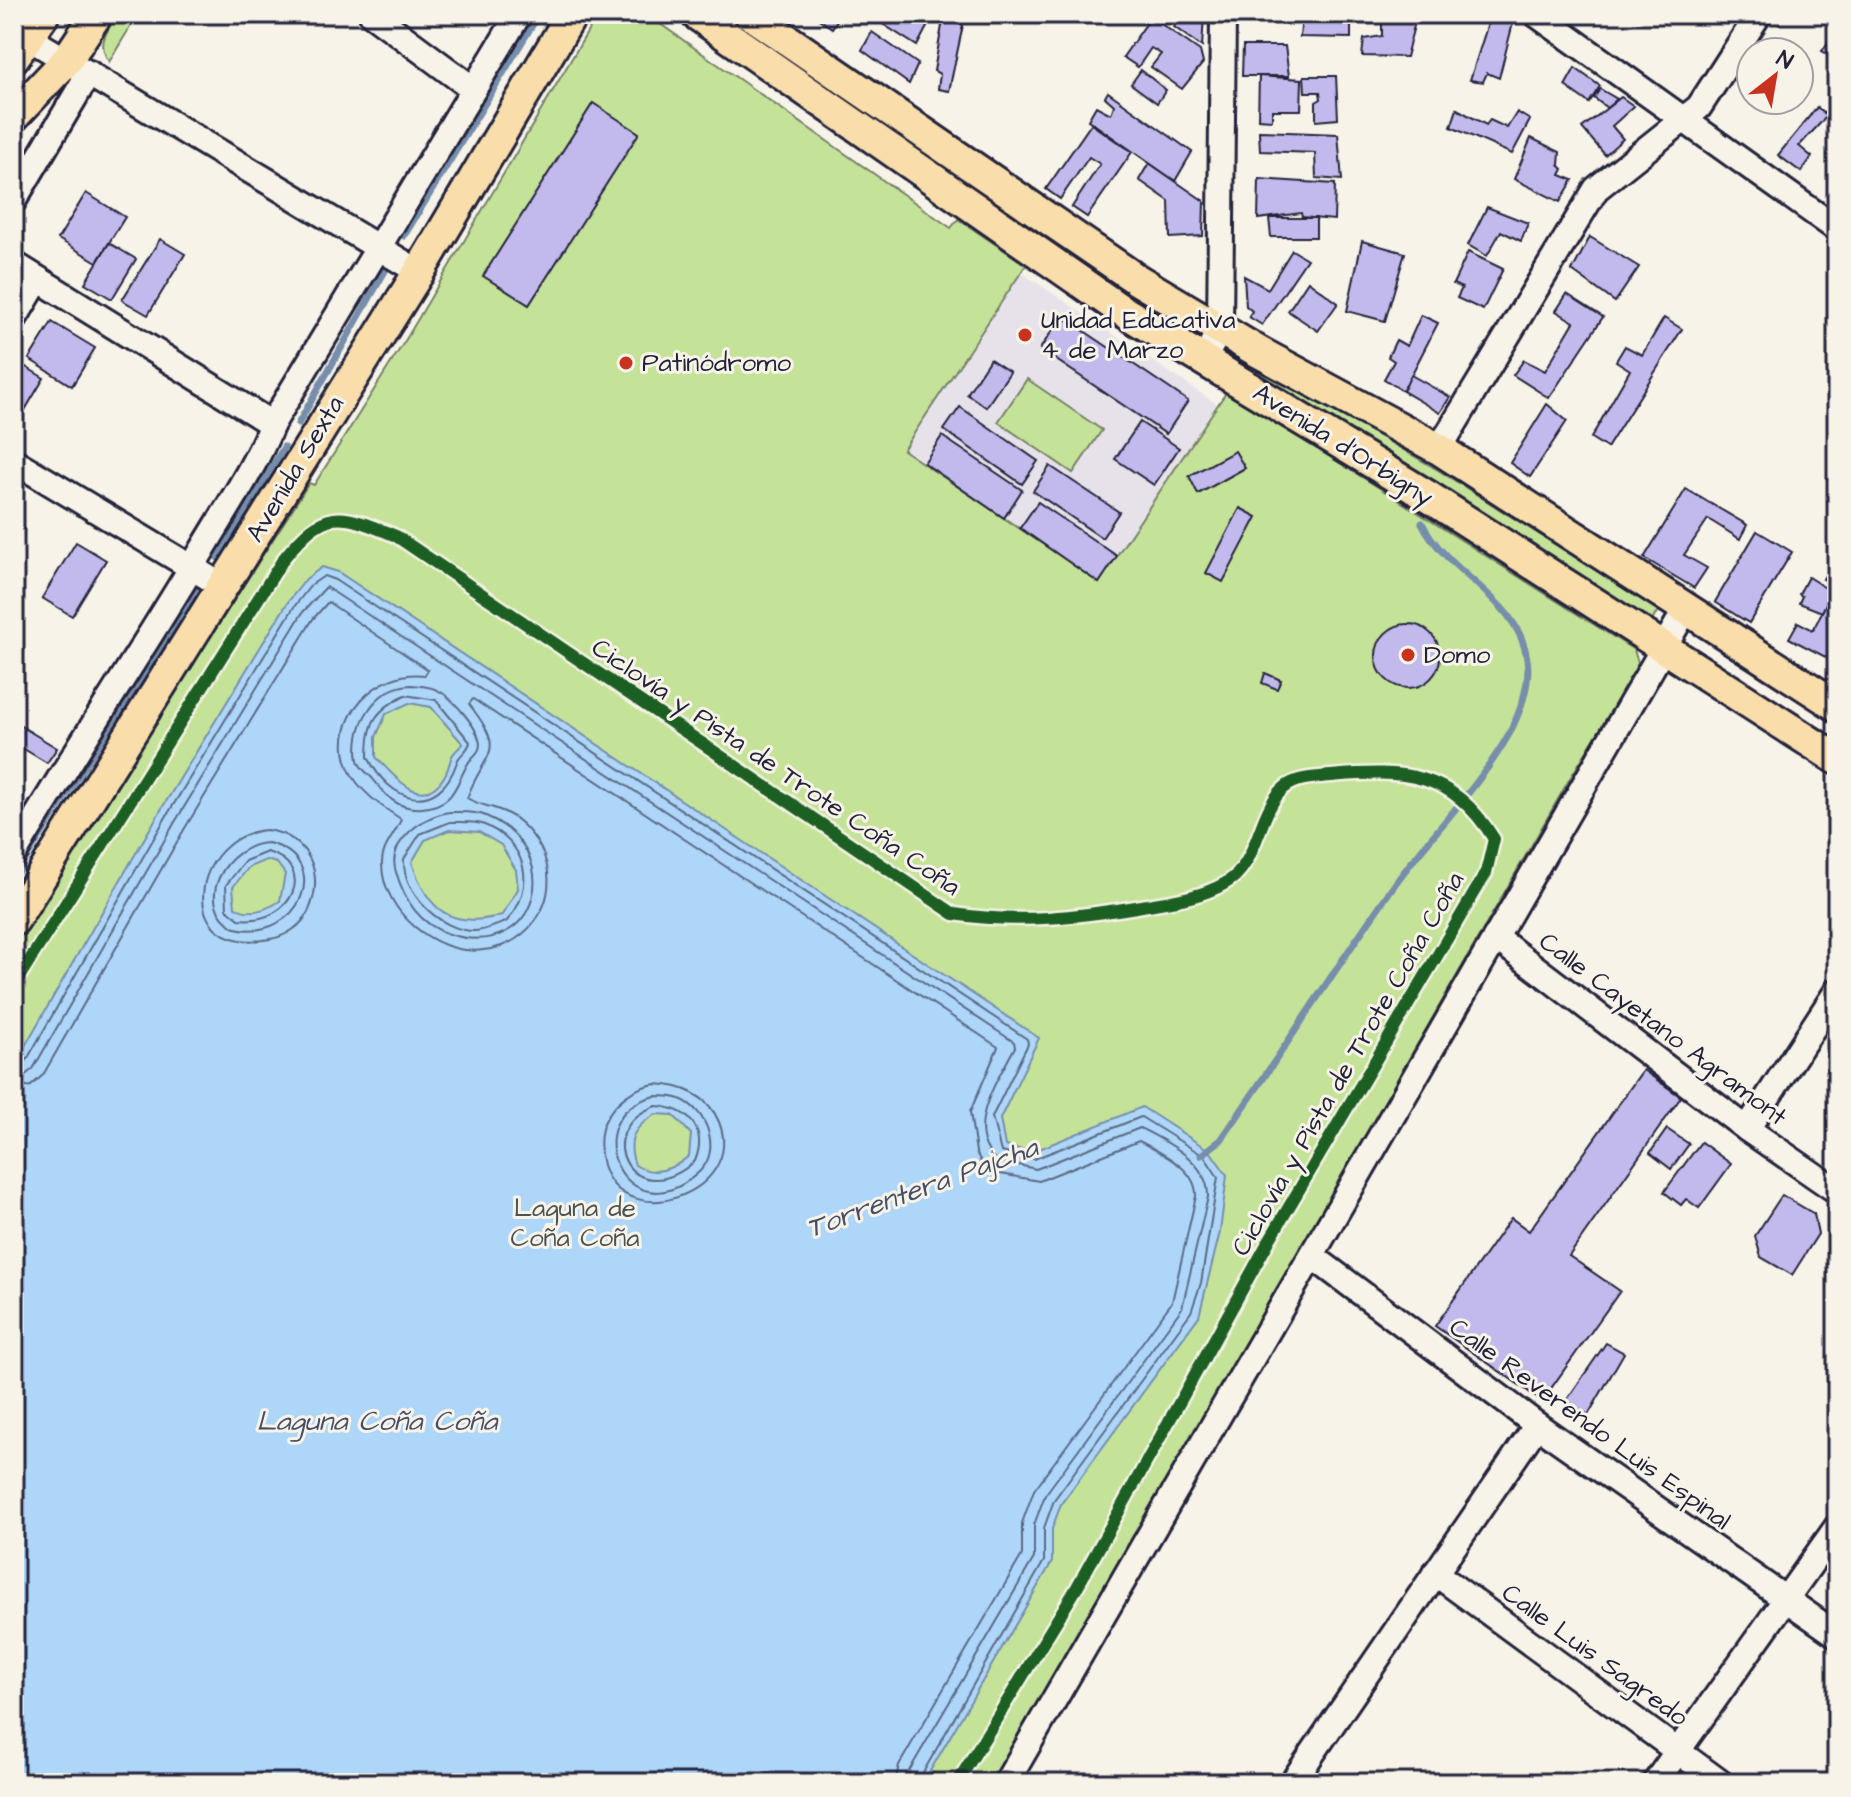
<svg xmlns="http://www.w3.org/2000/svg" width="1851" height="1797" viewBox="0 0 1851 1797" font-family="'Architects Daughter',sans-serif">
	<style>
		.built { fill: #e7e2e9 }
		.green { fill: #c5e299; stroke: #74826a; stroke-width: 2 }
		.water { fill: #aed6f8; stroke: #768eac; stroke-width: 2; fill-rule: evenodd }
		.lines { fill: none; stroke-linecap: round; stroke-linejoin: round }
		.shore { stroke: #5a6a87; stroke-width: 2 }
		.stream { stroke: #768eac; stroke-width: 7 }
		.building { fill: #c2baec; stroke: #22223b; stroke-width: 2 }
		.minor-casing { stroke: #22223b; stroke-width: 30 }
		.major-casing { stroke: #22223b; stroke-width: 36 }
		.minor { stroke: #f7f3e8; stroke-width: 24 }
		.major { stroke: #f9ddab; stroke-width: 30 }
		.cycleway-casing { stroke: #f7f3e8; stroke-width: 17 }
		.cycleway { stroke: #1b5e20; stroke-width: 12 }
		.poi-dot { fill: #c8321e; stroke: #f7f3e8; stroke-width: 3 }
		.labels { text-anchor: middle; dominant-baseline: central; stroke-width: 6; stroke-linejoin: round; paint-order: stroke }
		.poi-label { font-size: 26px; fill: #22223b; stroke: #f7f3e8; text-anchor: start }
		.street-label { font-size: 26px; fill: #22223b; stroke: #f7f3e8 }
		.park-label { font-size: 26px; fill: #4b5252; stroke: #f7f3e8 }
		.water-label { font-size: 28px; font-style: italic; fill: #454f6a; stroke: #f7f3e8 }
	</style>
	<rect width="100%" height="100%" fill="#f7f3e8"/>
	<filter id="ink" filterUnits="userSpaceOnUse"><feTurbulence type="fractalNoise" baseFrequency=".0125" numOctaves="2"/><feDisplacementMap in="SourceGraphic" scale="16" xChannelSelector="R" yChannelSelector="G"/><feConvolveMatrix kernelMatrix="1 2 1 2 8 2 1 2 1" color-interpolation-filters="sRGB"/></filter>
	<g filter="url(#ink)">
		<path class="built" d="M1021 272 1218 405 1099 583 902 450Z"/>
		<g class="green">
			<path d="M118 14H138L109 62C96 42 107 32 118 14Z"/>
			<path d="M598 14H646L951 228 958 219 1026 265 903 450 1099 582 1227 391 1634 650 1639 666 1569 780 1198 1427 1185 1448 1174 1485 1168 1479 1001 1783H14V945L309 483 314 485 408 336Z"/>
			<path d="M721 14H731L1134 295 1190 326 1187 333 1132 300Z"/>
			<path d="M1243 357 1438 470 1658 610 1651 623 1239 363Z"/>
			<path d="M1027 379 1102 430 1073 473 998 422Z"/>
		</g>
		<path class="water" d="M322 567 338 572 1039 1038 1000 1119 1005 1146 1032 1152 1142 1107 1210 1151 1227 1175 1220 1232 1199 1316 1061 1504 1052 1529V1562L923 1783H14V1065L159 813 288 602 306 579ZM409 703 431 707 463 744C445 760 454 758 445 775 422 815 392 773 376 757V737L386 714ZM449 830 479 832 501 845 516 870 518 889 502 915C451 930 427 910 412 862L425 840ZM266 860 277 863 285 874 280 901C266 910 250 916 235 907L233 887 249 867ZM656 1114 673 1115 691 1134 689 1156C672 1170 654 1177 635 1165 626 1139 634 1127 656 1114Z"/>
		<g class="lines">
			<g class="shore">
				<path d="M412 685C421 686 433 686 441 692 453 699 476 726 479 739 483 753 472 755 467 765 455 787 454 805 422 808 397 810 386 796 373 779 367 772 360 769 358 760 352 725 375 686 412 685Z"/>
				<path d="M405 695 436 700 470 742C468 752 459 754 457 762 438 818 389 802 368 757 368 723 374 711 405 695Z"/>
				<path d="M450 812C461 812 476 811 486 816 568 851 539 963 449 934 419 924 405 901 396 872 386 842 424 815 450 812Z"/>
				<path d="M450 822C460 822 473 821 482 824 527 841 538 887 506 922 497 925 484 931 475 931 440 931 402 893 404 859L420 834Z"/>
				<path d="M267 830C309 836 326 875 308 912 302 926 285 937 270 939 172 957 191 835 267 830Z"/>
				<path d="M268 843C335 859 300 943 235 928 191 903 227 844 268 843Z"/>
				<path d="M267 852C318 866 293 925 239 919L227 909 226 885 245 861Z"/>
				<path d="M14 1068 25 1063 166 817 294 607 311 585 324 576 335 580 1027 1039 1028 1044 992 1117 1001 1152 1034 1159 1141 1117 1204 1156 1218 1177 1201 1283 1191 1312 1054 1500 1044 1528V1561L917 1783"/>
				<path d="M14 1078 24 1076 33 1069 175 822 303 612 326 587 1014 1042 1015 1047C999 1078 962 1129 996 1160L1036 1169 1140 1128C1168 1142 1209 1162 1208 1197L1182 1308 1045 1495 1034 1525V1558L909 1771 907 1783"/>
				<path d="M655 1084C682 1085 708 1095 719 1122 747 1192 624 1236 603 1165 600 1152 599 1135 604 1123 613 1103 633 1087 655 1084Z"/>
				<path d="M14 1090 31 1086 43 1075 185 828 313 619 328 602 428 670 425 675C377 669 329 717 348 767 357 790 382 807 401 819 396 834 381 847 382 864 382 888 397 912 415 927 503 998 596 893 521 823 503 806 483 808 467 798 485 749 509 755 469 704L473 699 998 1047 970 1112 976 1152 982 1164 995 1173 1039 1181 1139 1141C1161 1153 1197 1169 1196 1196L1172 1302 1034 1490 1022 1523V1555L899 1765 895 1783"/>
				<path d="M656 1096C663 1096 673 1096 680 1099 706 1109 722 1149 700 1171 626 1241 570 1114 656 1096Z"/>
				<path d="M656 1106C688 1108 708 1129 695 1161 633 1216 588 1130 656 1106Z"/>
			</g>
			<g class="stream">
				<path d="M404 236 539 14"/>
				<path d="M298 424 385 271"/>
				<path d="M218 558 284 447"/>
				<path d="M14 877 197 589"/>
				<path d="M1201 1155 1221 1140C1280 1056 1335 968 1395 884 1432 833 1478 789 1509 734 1520 713 1531 683 1527 659 1519 598 1450 578 1422 523"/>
			</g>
		</g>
		<g class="building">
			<path d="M818 14H841L832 28 816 17Z"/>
			<path d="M882 14H912L928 25 917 46 878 21Z"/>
			<path d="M1177 14 1204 16 1202 47 1174 27 1180 16Z"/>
			<path d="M1382 14H1417L1406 57 1362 56 1364 39 1382 36Z"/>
			<path d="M1491 14H1500L1513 23 1499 78 1487 73 1483 82 1470 80Z"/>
			<path d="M1302 16 1351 19V38L1300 37Z"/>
			<path d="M1151 17 1200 51 1203 63 1182 89 1151 67 1161 54 1151 48 1138 67 1123 57Z"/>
			<path d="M943 20 963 25 949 91 938 89 940 74 934 71Z"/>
			<path d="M1837 30V60L1822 51Z"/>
			<path d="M872 32 918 64 909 84 862 50Z"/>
			<path d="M1243 46H1285L1289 76H1242Z"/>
			<path d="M1575 68 1600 86 1589 103 1565 86Z"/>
			<path d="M1141 70 1166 90 1157 103 1131 84Z"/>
			<path d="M1259 76 1302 79 1301 110H1272V120L1258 119Z"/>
			<path d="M1304 76H1336L1338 119 1316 121V102L1321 99 1320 92H1305Z"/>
			<path d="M1600 89 1617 99 1607 108 1594 98Z"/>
			<path d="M1108 92 1192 152 1175 181 1088 120 1096 106 1111 114 1114 105 1105 97Z"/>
			<path d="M1621 97 1634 106 1612 126 1623 139 1605 155 1582 128Z"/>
			<path d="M593 103 639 133 529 305 483 276Z"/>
			<path d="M1817 107 1827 116 1799 146 1812 157 1801 172 1778 155Z"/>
			<path d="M1457 109 1486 125 1490 120 1507 128 1517 112 1530 120 1512 154 1451 127Z"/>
			<path d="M1091 124 1132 152 1087 217 1072 207 1100 164 1089 157 1060 199 1046 189Z"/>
			<path d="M1259 131 1338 134 1342 180 1316 178 1315 153 1260 151Z"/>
			<path d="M1531 138 1560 152 1559 165 1563 169 1560 175 1573 180 1560 202 1514 179Z"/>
			<path d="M1149 163 1204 201 1203 236 1170 238 1169 201 1139 180Z"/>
			<path d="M1259 179 1335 184 1334 220 1302 217 1301 213 1258 219Z"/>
			<path d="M86 193 125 217 97 262 58 239Z"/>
			<path d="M1487 207 1528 223 1521 241 1501 231 1487 256 1468 245Z"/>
			<path d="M1269 218H1316V237H1271Z"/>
			<path d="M1590 237 1639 267 1615 302 1572 271Z"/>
			<path d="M160 239 185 254 148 315 122 300Z"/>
			<path d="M1362 241 1405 253 1385 321 1347 311Z"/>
			<path d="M109 243 136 259 112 299 85 283Z"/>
			<path d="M1292 250 1307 259 1262 325 1249 317 1252 311 1246 306 1244 276 1268 289Z"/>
			<path d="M1468 252 1503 269 1483 310 1457 298 1462 288 1453 284Z"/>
			<path d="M1308 281 1338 303 1318 331 1288 311Z"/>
			<path d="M1567 294 1603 317 1549 398 1513 375 1524 360 1545 371 1574 322 1556 311Z"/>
			<path d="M1421 315 1438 323 1403 391 1384 379 1394 361 1388 357 1396 340 1407 346Z"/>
			<path d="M1062 316 1188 401 1166 434 1040 349Z"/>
			<path d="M1664 318 1682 329 1607 448 1591 438 1630 370 1616 361 1625 346 1642 355Z"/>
			<path d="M52 322 95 348 72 386 29 359Z"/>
			<path d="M990 359 1010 372 986 407 967 394Z"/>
			<path d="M16 361 44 378 16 425 14 365Z"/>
			<path d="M1411 375 1450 397 1440 413 1403 391Z"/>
			<path d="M1547 404 1567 421 1530 477 1510 463Z"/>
			<path d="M960 407 1038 461 1022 484 944 430Z"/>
			<path d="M1140 422 1179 448 1154 485 1115 459Z"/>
			<path d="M942 436 1022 490 1004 518 924 463Z"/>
			<path d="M1235 451 1245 468 1198 494 1189 476Z"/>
			<path d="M1050 466 1119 512 1102 538 1033 491Z"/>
			<path d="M1686 489 1747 525 1740 539 1708 519 1684 555 1707 568 1694 588 1644 558Z"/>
			<path d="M1038 502 1117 556 1099 583 1020 528Z"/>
			<path d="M1240 508 1257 517 1223 582 1206 573Z"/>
			<path d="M1757 531 1792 552 1749 623 1715 602Z"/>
			<path d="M76 542 106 560 72 616 42 598Z"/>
			<path d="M1837 556V587L1823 579Z"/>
			<path d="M1808 577 1832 592 1822 612 1799 603 1802 596 1799 594Z"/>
			<path d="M1832 592 1837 594V629L1830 643 1837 647 1835 662 1789 638 1798 622 1813 630Z"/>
			<circle cx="1408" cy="656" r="32"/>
			<path d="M1265 673 1281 680 1277 689 1262 683Z"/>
			<path d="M14 722 57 748 47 763 14 743Z"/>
			<path d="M1643 1070 1681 1097 1569 1256 1620 1291 1542 1401 1435 1326 1511 1218 1529 1231Z"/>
			<path d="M1667 1129 1689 1144 1671 1169 1650 1153Z"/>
			<path d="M1701 1142 1731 1164 1699 1208 1686 1199 1681 1205 1664 1192Z"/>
			<path d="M1782 1195 1814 1214 1818 1234 1792 1275 1761 1257 1755 1236Z"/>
			<path d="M1606 1343 1624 1353 1588 1415 1566 1401Z"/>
		</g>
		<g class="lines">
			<defs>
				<g id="minor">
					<path d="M372 14 473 89"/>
					<path d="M1536 14 1837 229"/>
					<path d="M14 29 419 272"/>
					<path d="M14 200 89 73"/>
					<path d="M14 264 272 424"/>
					<path d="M14 319 38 279"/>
					<path d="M1204 359 1220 329 1223 14"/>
					<path d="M1439 449 1596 189 1699 107 1759 14"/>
					<path d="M14 461 224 587"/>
					<path d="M14 854C74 752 140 654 201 552 225 511 254 469 272 424L519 14"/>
					<path d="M1495 937 1747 1129 1837 1191"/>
					<path d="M1747 1129 1837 991"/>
					<path d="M1312 1256 1537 1425 1837 1635"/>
					<path d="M1435 1573 1721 1783"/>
					<path d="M1006 1783 1686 609"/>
					<path d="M1292 1783 1537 1425"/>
					<path d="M1655 1783 1837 1527"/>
				</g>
				<g id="major">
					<path d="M696 14 1118 308 1429 497 1837 759"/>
					<path d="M750 14 1136 279 1257 351 1439 449 1837 706"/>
					<path d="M14 57 44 14"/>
					<path d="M14 116 66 61 97 14"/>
					<path d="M14 920 419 272 572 14"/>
				</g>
			</defs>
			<use href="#minor" class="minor-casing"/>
			<use href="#major" class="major-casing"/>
			<use href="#minor" class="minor"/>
			<use href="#major" class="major"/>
			<defs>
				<path id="cycleway" d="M14 985 284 558C326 507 338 512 396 536L954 914C1018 924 1078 917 1142 906 1170 901 1199 898 1224 884 1257 867 1257 818 1280 792 1293 777 1312 778 1331 776 1404 770 1451 770 1494 839L1486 873 1270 1239 1076 1589 957 1783"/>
			</defs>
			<use href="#cycleway" class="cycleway-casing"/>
			<use href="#cycleway" class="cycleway"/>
		</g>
	</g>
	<g class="poi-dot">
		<circle cx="1025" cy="335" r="8"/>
		<circle cx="626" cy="363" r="8"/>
		<circle cx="1408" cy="655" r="8"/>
	</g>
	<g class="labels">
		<g class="poi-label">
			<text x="1041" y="320">Unidad Educativa<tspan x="1041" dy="30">4 de Marzo</tspan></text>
			<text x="642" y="363">Patinódromo</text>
			<text x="1424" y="655">Domo</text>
		</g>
		<g class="street-label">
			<text transform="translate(1343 445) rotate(32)">Avenida d'Orbigny</text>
			<text transform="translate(295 469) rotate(-59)">Avenida Sexta</text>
			<text transform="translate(776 767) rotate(34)">Ciclovía y Pista de Trote Coña Coña</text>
			<text transform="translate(1663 1029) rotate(37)">Calle Cayetano Agramont</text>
			<text transform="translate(1348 1064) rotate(-60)">Ciclovía y Pista de Trote Coña Coña</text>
			<text transform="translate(1590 1424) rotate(36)">Calle Reverendo Luis Espinal</text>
			<text transform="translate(1595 1655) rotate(36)">Calle Luis Sagredo</text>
		</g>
		<g class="park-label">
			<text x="575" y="1208">Laguna de<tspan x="575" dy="30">Coña Coña</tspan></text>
		</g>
		<g class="water-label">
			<text transform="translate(922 1188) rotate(-20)">Torrentera Pajcha</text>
			<text x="377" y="1421">Laguna Coña Coña</text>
		</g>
	</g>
	<rect width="1851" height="1797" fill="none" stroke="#f7f3e8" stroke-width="48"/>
	<rect x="24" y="24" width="1803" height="1749" fill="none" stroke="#22223b" stroke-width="3" filter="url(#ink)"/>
	<g transform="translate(1775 76) rotate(31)"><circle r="38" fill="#f7f3e8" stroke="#a29fa3" stroke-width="2"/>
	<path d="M0-6L14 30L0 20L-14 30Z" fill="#c8321e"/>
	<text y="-12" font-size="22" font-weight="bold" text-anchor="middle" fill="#22223b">N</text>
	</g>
</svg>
